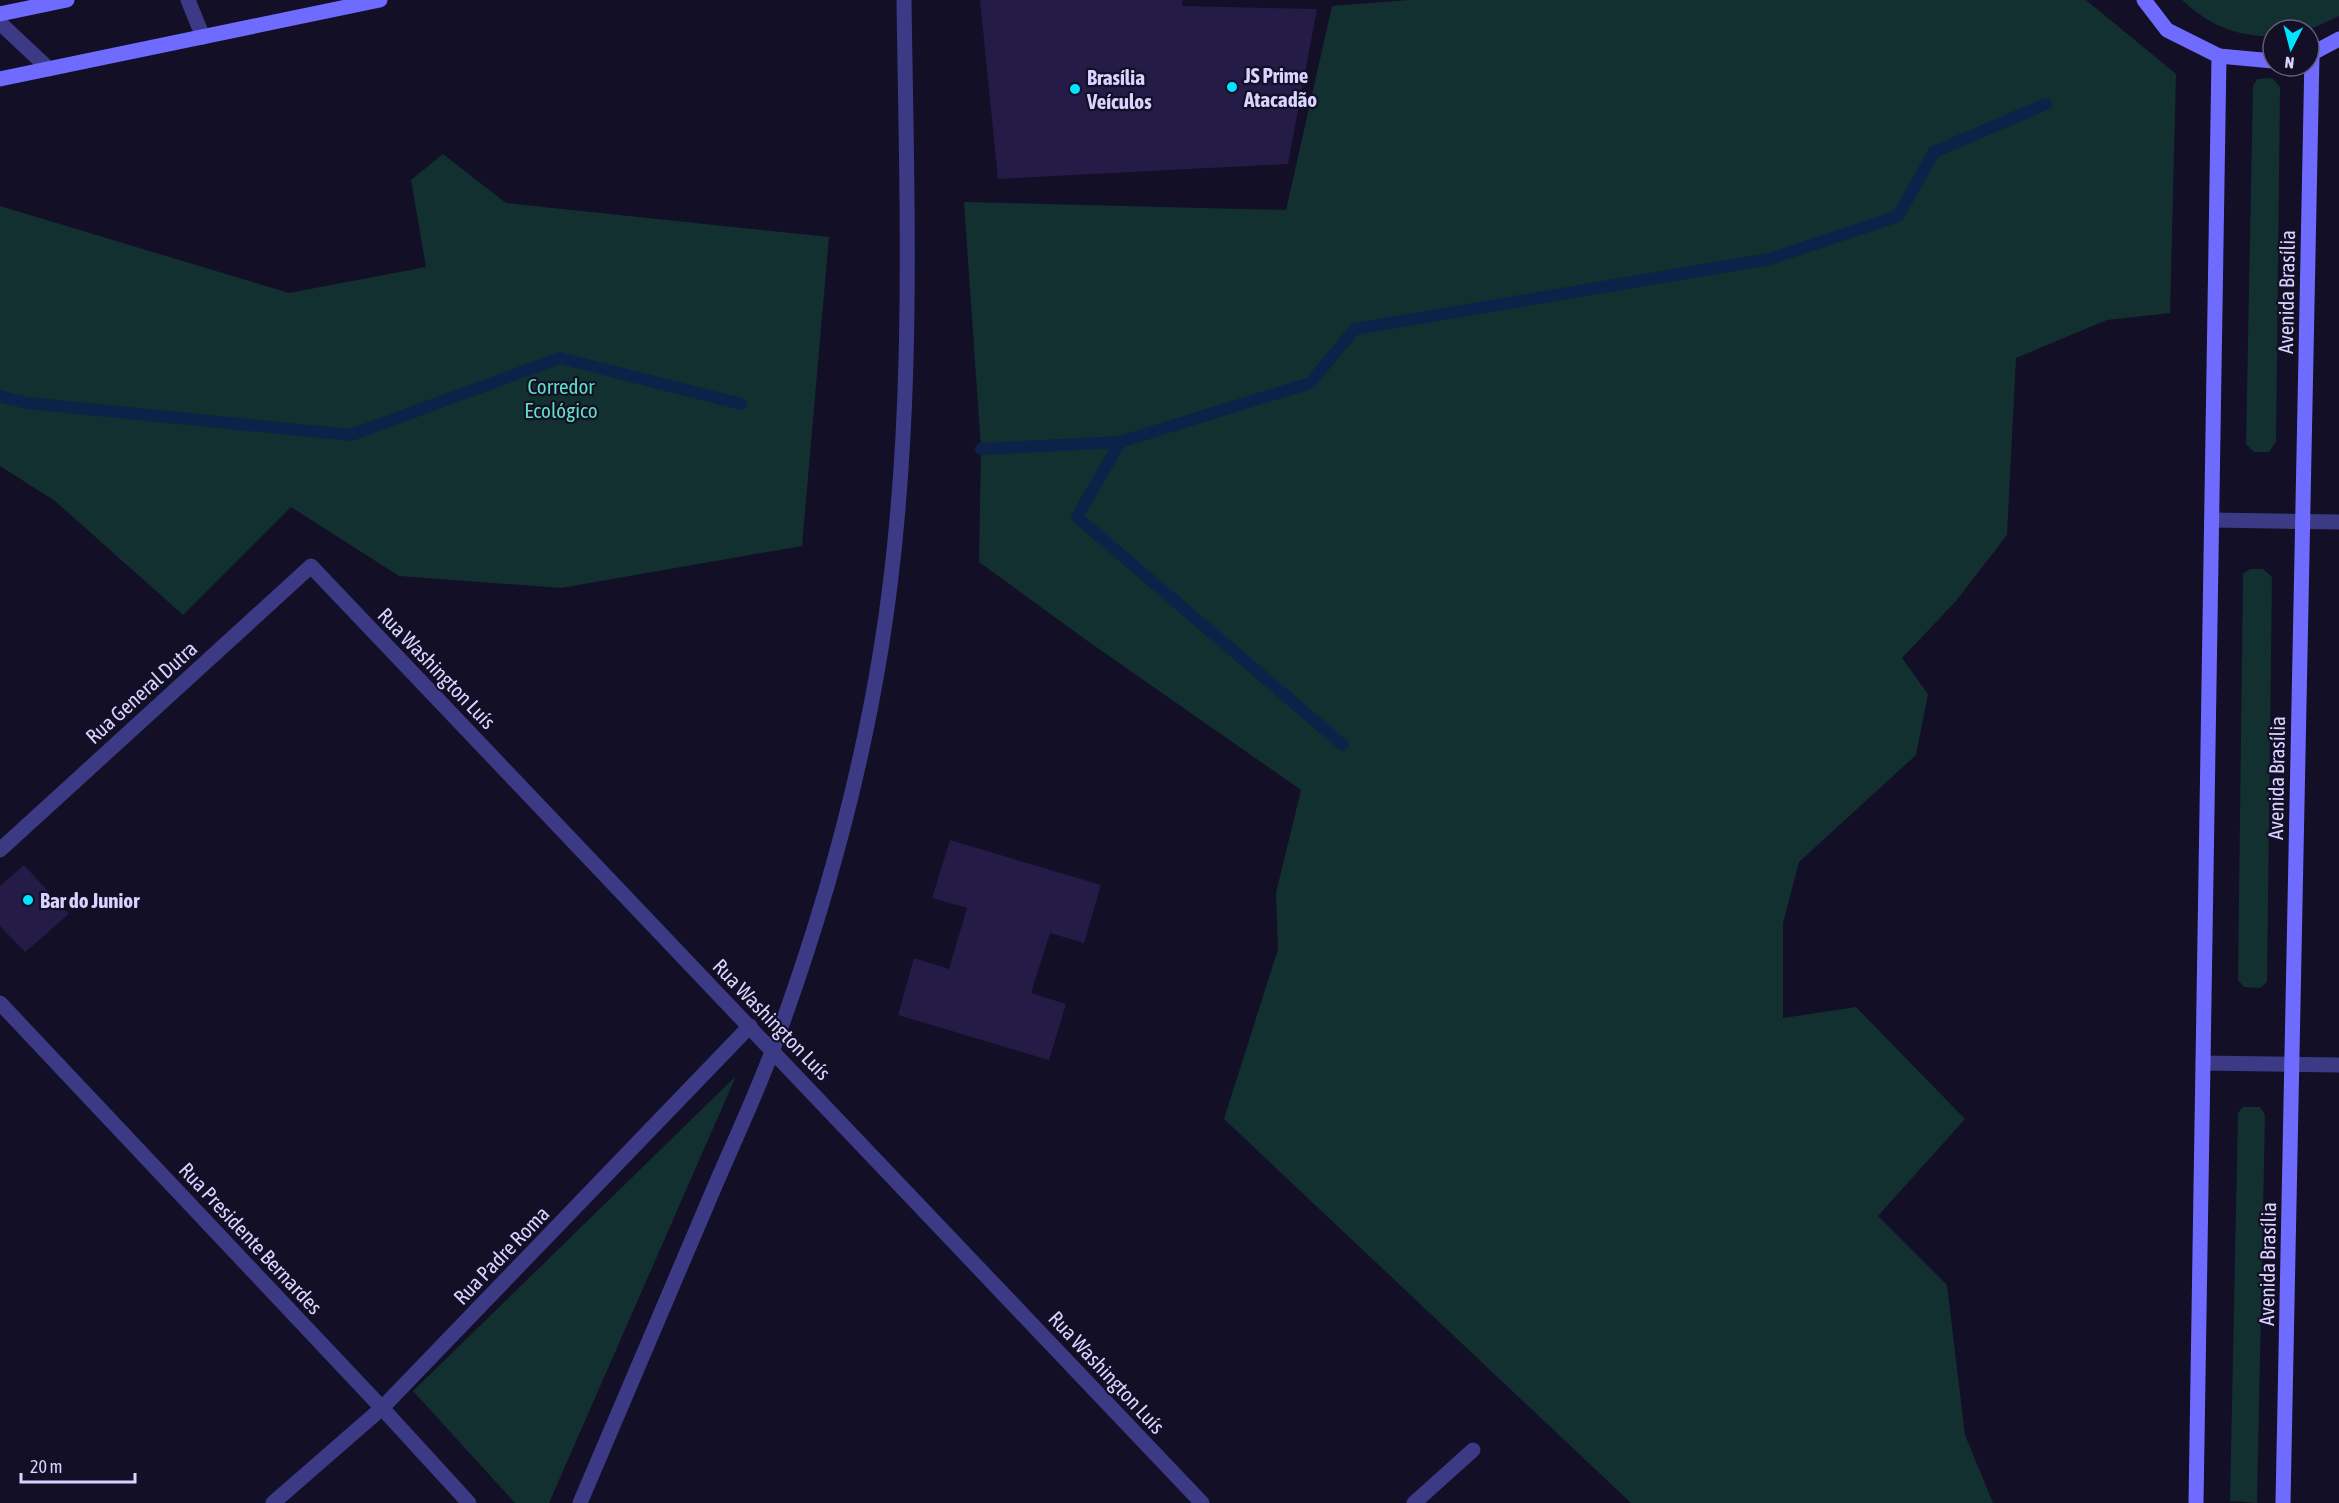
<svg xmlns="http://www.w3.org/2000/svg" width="2339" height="1503" viewBox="0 0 2339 1503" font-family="'Asap Condensed',sans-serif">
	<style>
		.green { fill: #12302f }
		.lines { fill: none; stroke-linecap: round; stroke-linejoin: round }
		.stream { stroke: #0c2248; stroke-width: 12 }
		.building { fill: #241b47 }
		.street { stroke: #3d3a85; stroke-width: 15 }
		.secondary { stroke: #6f6bff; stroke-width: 15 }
		.poi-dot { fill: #00e5ff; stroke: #130f26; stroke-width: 2 }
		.labels { text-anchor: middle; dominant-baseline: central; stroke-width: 4.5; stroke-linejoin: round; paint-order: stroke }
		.poi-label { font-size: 21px; font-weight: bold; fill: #d9d4ff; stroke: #130f26; text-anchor: start }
		.street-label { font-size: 21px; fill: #d9d4ff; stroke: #130f26 }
		.park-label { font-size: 21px; fill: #5fe0c0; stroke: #130f26 }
	</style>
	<rect width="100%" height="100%" fill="#130f26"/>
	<g class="green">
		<path d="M1409 0H2086L2176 74 2170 313 2107 320 2016 358 2007 535 1956 601 1902 658 1928 694 1916 755 1799 862 1783 923V1018L1856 1007 1965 1119 1878 1216 1947 1285 1965 1435 1993 1503H1631L1224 1119 1278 949 1276 893 1301 790 1089 642 979 562 981 449 964 202 1286 210 1332 6Z"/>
		<path d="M2182 0H2339V16L2309 30H2273V36C2236 37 2209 25 2182 0Z"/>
		<path d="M2272 78 2280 87 2276 442 2269 452H2254L2246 444 2253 86 2257 79Z"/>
		<path d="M443 154 506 203 829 237 802 546 561 588 399 576 291 507 183 615 55 501 0 466V206L289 293 426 267 411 180Z"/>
		<path d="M2250 569H2263L2272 577 2267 982 2260 988 2244 987 2238 980 2243 574Z"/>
		<path d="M736 1076 549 1503H515L413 1391Z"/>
		<path d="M2243 1107H2260L2265 1115 2257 1503 2230 1501 2238 1113Z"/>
	</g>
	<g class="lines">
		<g class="stream">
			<path d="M0 396 27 403 351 435 560 358 741 404"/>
			<path d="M1120 442 1077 517 1343 745"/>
			<path d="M981 449 1120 442 1310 383 1355 329 1769 259 1898 216 1934 152 2046 104"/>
		</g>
	</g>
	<g class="building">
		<path d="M980 0H1183L1182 6 1317 9 1288 164 998 179Z"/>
		<path d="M950 840 1101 885 1084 943 1050 933 1031 993 1066 1004 1049 1060 898 1015 914 958 949 969 967 908 932 898Z"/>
		<path d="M24 865 69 914 25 952 0 926V886Z"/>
	</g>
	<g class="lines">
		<g class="street">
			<path d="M188 0 203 37"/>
			<path d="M0 23 49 69"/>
			<path d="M2212 520 2339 522"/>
			<path d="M0 850 311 566 1202 1503"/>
			<path d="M0 1003 382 1408 469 1503"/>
			<path d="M2203 1063 2339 1065"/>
			<path d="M273 1503 382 1408 750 1026"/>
			<path d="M580 1503C623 1402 666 1301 709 1200 730 1150 754 1100 773 1049 821 920 859 785 881 649 916 434 907 216 904 0"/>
			<path d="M1414 1503 1473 1450"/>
		</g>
		<g class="secondary">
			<path d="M2144 0 2167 30 2219 56 2273 61"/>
			<path d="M0 14 67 0"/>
			<path d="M2309 55 2339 39"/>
			<path d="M0 79 380 0"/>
			<path d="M2196 1503 2219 56"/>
			<path d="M2283 1503 2312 55"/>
		</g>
	</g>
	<g class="poi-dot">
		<circle cx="1232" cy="87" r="6"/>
		<circle cx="1075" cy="89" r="6"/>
		<circle cx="28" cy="900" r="6"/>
	</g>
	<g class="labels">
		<g class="poi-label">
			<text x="1244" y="75">JS Prime<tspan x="1244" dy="24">Atacadão</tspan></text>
			<text x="1087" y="77">Brasília<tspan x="1087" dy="24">Veículos</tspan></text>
			<text x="40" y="900">Bar do Junior</text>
		</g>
		<g class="street-label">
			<text transform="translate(2286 292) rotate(-89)">Avenida Brasília</text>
			<text transform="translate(437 668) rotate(46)">Rua Washington Luís</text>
			<text transform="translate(141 692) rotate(-42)">Rua General Dutra</text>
			<text transform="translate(2276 778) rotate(-89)">Avenida Brasília</text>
			<text transform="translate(772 1019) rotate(46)">Rua Washington Luís</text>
			<text transform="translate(251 1238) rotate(47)">Rua Presidente Bernardes</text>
			<text transform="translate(501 1255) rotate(-46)">Rua Padre Roma</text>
			<text transform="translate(2267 1264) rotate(-89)">Avenida Brasília</text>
			<text transform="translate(1107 1372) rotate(47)">Rua Washington Luís</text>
		</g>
		<g class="park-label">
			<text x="561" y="386">Corredor<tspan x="561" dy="24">Ecológico</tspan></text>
		</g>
	</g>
	<g transform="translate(2291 48) rotate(186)"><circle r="28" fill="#130f26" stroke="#625e7d" stroke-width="1.5"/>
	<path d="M0-4.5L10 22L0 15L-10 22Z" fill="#00e5ff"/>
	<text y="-9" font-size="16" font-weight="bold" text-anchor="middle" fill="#d9d4ff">N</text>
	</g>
	<path d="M21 1473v9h114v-9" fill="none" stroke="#d9d4ff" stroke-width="3"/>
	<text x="30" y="1473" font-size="18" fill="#d9d4ff" stroke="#130f26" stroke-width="4.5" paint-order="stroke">20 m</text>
</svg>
